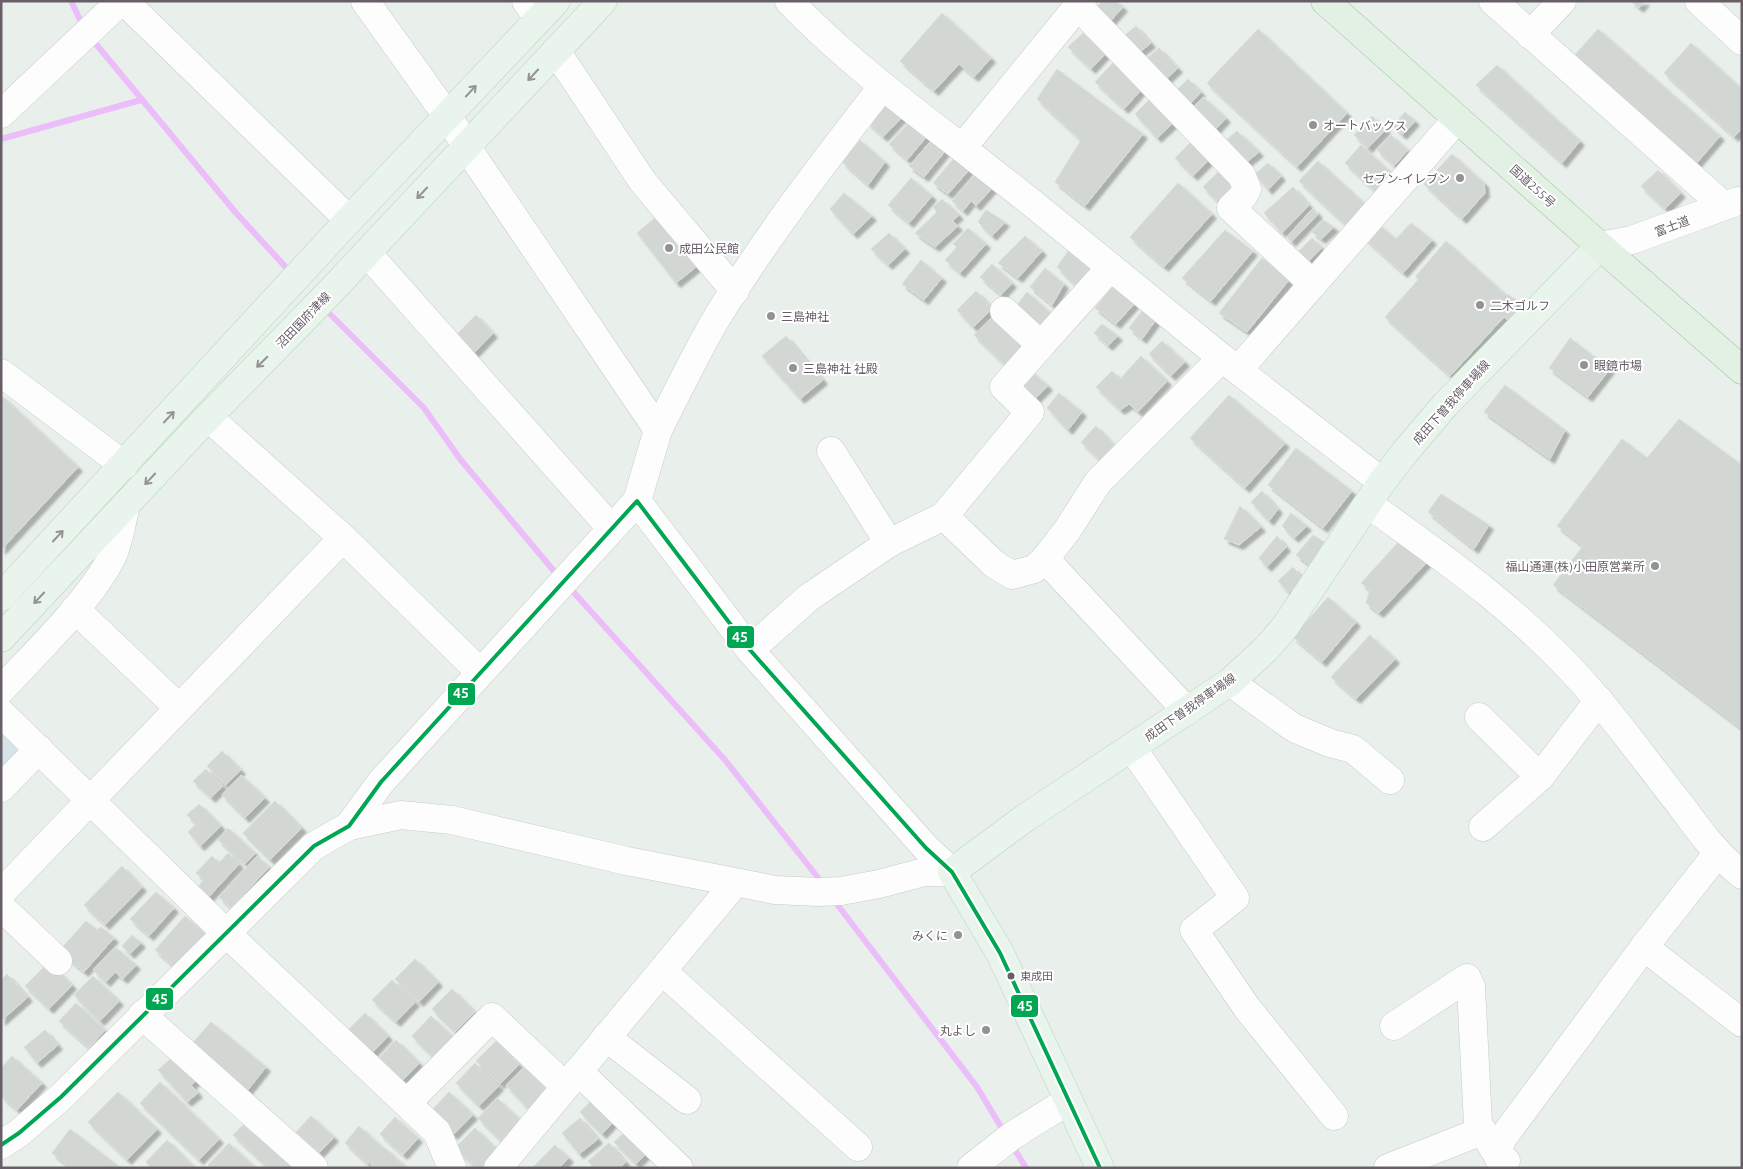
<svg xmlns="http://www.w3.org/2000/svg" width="1743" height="1169" viewBox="0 0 1743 1169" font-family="Ubuntu,'Noto Sans JP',sans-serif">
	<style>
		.green { fill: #d4e4e9 }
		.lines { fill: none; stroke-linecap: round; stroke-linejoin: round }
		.stream { stroke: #ecbef9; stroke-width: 6 }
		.building { fill: #d3d7d4; stroke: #d8ded9; filter: url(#shadow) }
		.minor-casing { stroke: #c9cbca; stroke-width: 29 }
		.major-casing { stroke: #b6d7ba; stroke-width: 29 }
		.highway-casing { stroke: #95c799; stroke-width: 29 }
		.minor { stroke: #fcfdfc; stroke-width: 28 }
		.major { stroke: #e9f4ec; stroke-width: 28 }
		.highway { stroke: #e2f1e4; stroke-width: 28 }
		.bus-1-casing { stroke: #fff; stroke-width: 8 }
		.bus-1 { stroke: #00a651; stroke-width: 4 }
		.oneway { stroke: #949296 }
		.poi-dot { fill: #949196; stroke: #fff; stroke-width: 2 }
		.bus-dot { fill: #675e68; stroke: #fff; stroke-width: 2 }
		.labels { text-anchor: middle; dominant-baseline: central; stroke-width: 4; stroke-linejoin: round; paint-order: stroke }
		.bus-label { font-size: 11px; fill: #675e68; stroke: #fff; text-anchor: start }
		.poi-label { font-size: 12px; fill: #675e68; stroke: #fff; text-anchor: start }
		.street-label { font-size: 12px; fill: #675e68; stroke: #fff }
		.line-badge { stroke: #fff; stroke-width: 2 }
		.badge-label { font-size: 14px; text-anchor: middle; font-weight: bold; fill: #fff }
	</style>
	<defs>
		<filter id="shadow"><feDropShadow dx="4.5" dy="4.5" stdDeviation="1" flood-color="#0004"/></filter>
	</defs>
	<rect width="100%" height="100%" fill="#e9efea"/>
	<path class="green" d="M1 723 29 749 1 778Z"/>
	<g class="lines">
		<g class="stream">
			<path d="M71 1 84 28"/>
			<path d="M91 38 236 213 292 274"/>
			<path d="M1 139 141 100"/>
			<path d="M323 307 424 408 460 459 559 577"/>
			<path d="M568 586 725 760 823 884"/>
			<path d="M833 899 977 1087 1004 1132"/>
			<path d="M1012 1145 1026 1168"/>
		</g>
	</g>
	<g class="building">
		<path d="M1102 1H1116L1123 7 1106 26 1092 13Z"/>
		<path d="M1631 1H1645L1639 8Z"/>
		<path d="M942 13 991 58 974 77 959 64 934 91 900 61Z"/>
		<path d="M1136 26 1151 43 1135 56 1120 39Z"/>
		<path d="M1258 29 1347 113 1297 167 1207 83Z"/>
		<path d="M1598 29 1720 136 1695 165 1573 57Z"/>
		<path d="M1083 33 1105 54 1091 69 1068 47Z"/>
		<path d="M1691 43 1742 89V129L1734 137 1664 73Z"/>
		<path d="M1159 48 1178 68 1163 82 1144 61Z"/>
		<path d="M1114 62 1142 89 1124 109 1095 82Z"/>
		<path d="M1497 65 1580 141 1562 163 1476 85Z"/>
		<path d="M1057 69 1143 134 1085 206 1055 182 1081 140 1037 99Z"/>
		<path d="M1188 79 1201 92 1186 108 1172 95Z"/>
		<path d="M1203 97 1226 118 1212 133 1189 112Z"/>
		<path d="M889 99 905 114 883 137 867 122Z"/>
		<path d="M1150 99 1173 123 1157 138 1135 114Z"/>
		<path d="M1405 112 1415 121 1402 135 1393 126Z"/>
		<path d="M1372 116 1386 129 1368 148 1354 135Z"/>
		<path d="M910 122 928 135 907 160 889 144Z"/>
		<path d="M1237 131 1259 152 1243 165 1223 143Z"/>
		<path d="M1391 135 1408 150 1394 166 1377 150Z"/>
		<path d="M860 140 885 162 868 185 842 162Z"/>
		<path d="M932 140 947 149 924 177 909 166Z"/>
		<path d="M1193 140 1211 158 1193 176 1175 158Z"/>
		<path d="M1361 145 1394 175 1377 193 1345 163Z"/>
		<path d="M1452 154 1484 183 1485 193 1462 219 1424 184Z"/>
		<path d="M955 157 969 170 948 194 933 183Z"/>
		<path d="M1318 161 1366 205 1347 226 1299 181Z"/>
		<path d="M1268 163 1281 176 1268 190 1255 174Z"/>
		<path d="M1658 170 1681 193 1665 209 1641 186Z"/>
		<path d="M978 171 994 186 976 206 971 201 963 211 952 201Z"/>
		<path d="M1218 172 1232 185 1217 201 1203 187Z"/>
		<path d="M911 178 932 196 909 223 888 205Z"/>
		<path d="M1178 183 1212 214 1164 267 1130 237Z"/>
		<path d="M1293 187 1309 205 1282 233 1264 213Z"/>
		<path d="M844 193 872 216 853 234 830 209Z"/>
		<path d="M942 199 959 215 952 221 958 226 935 247 915 233 937 212 933 207Z"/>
		<path d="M1313 208 1318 214 1291 242 1287 237Z"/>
		<path d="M986 210 1005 222 992 236 978 222Z"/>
		<path d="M661 213 701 263 676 283 637 233Z"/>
		<path d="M1323 220 1334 227 1321 239 1312 232Z"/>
		<path d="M1377 223 1396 239 1411 223 1432 240 1403 273 1363 237Z"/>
		<path d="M968 228 986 244 960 273 945 260 957 247 953 244Z"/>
		<path d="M1225 230 1253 251 1211 301 1182 278Z"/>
		<path d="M889 233 905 249 888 265 871 249Z"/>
		<path d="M1025 236 1042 251 1018 278 998 263Z"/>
		<path d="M1312 238 1322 248 1304 265 1296 254Z"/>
		<path d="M1446 241 1507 296 1508 294 1516 301 1517 313 1509 321 1504 317 1450 376 1385 317 1418 280 1416 276Z"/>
		<path d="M1071 247 1092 264 1076 286 1057 267Z"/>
		<path d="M1262 258 1289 280 1247 332 1219 313Z"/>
		<path d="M921 260 942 278 924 300 902 284Z"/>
		<path d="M992 264 1012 283 1001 295 980 277Z"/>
		<path d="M1045 268 1064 284 1052 305 1030 287Z"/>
		<path d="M1116 283 1136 302 1116 324 1095 308Z"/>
		<path d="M976 291 993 308 973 327 957 310Z"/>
		<path d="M1027 292 1053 315 1040 329 1015 308Z"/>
		<path d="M1142 311 1156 320 1142 339 1129 328Z"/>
		<path d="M476 315 493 333 474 353 456 335Z"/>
		<path d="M993 316 1026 349 1008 368 974 335Z"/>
		<path d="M1102 324 1118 336 1108 346 1094 333Z"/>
		<path d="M786 336 823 380 800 399 762 356Z"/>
		<path d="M1570 338 1610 369 1588 397 1549 368Z"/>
		<path d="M1162 341 1185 362 1171 376 1149 354Z"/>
		<path d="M1141 356 1167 381 1138 412 1129 404 1120 410 1096 387 1112 371 1120 379Z"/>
		<path d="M1030 370 1048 386 1034 400 1019 383Z"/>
		<path d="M1505 385 1565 430 1550 459 1484 412Z"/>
		<path d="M1059 393 1082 412 1068 430 1047 408Z"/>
		<path d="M1 395 78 467 1 550Z"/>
		<path d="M1229 395 1285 443 1245 488 1190 438Z"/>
		<path d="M1679 419 1742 465V729L1553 585 1583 546 1557 526 1622 439 1647 458Z"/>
		<path d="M1096 426 1114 445 1100 460 1081 442Z"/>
		<path d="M1296 448 1352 491 1323 528 1268 485Z"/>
		<path d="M1262 491 1278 509 1269 521 1251 502Z"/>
		<path d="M1441 494 1489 525 1474 549 1428 512Z"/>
		<path d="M1240 506 1261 527 1239 545 1224 539Z"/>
		<path d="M1291 513 1307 526 1294 538 1282 526Z"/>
		<path d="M1313 535 1327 544 1310 565 1296 555Z"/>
		<path d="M1405 535 1428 561 1379 613 1366 603 1370 590 1361 583Z"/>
		<path d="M1277 536 1286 547 1267 567 1259 558Z"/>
		<path d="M1293 567 1302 579 1289 593 1278 581Z"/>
		<path d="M1328 597 1356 622 1322 662 1293 637Z"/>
		<path d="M1370 635 1395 659 1356 699 1331 677Z"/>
		<path d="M222 751 241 770 225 785 207 766Z"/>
		<path d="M206 769 223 786 211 798 193 781Z"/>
		<path d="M241 775 265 798 245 818 222 795Z"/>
		<path d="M275 801 302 828 270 860 243 833Z"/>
		<path d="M199 804 221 826 200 846 188 832 196 824 187 815Z"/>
		<path d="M228 828 255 853 245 864 218 840Z"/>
		<path d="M228 853 239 864 204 902 193 892 204 880 196 873 212 856 219 863Z"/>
		<path d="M257 856 269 867 231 908 219 897Z"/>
		<path d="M122 866 142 887 105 925 84 905Z"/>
		<path d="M156 892 174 908 149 936 130 919Z"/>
		<path d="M185 916 207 935 177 969 155 950Z"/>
		<path d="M86 921 97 930 101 927 114 938 84 972 59 951Z"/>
		<path d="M132 935 141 943 130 954 122 946Z"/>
		<path d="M115 947 136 965 123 979 115 972 106 982 93 970Z"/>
		<path d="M415 959 438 982 419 1002 395 979Z"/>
		<path d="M49 962 72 985 49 1009 25 986Z"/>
		<path d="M7 974 28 997 1 1021V980Z"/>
		<path d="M93 976 119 1001 100 1021 74 995Z"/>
		<path d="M392 980 415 1002 396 1022 372 1000Z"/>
		<path d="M452 989 475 1012 455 1032 432 1009Z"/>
		<path d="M76 1003 105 1030 89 1048 59 1021Z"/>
		<path d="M365 1013 388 1036 369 1056 345 1033Z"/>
		<path d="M431 1016 455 1039 435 1059 412 1036Z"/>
		<path d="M211 1022 266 1067 247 1091 191 1045Z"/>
		<path d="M45 1030 58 1045 37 1063 24 1047Z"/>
		<path d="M396 1040 419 1063 400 1083 376 1061Z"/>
		<path d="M496 1041 519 1064 500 1084 476 1061Z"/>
		<path d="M179 1051 201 1076 191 1085 198 1093 187 1102 158 1070Z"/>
		<path d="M12 1056 42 1083 17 1110 1 1096V1068Z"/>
		<path d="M475 1063 499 1086 479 1106 456 1083Z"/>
		<path d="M526 1065 553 1094 532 1113 506 1085Z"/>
		<path d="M160 1082 219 1139 199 1160 140 1103Z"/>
		<path d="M118 1092 157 1129 127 1160 88 1122Z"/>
		<path d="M449 1092 473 1115 453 1135 430 1112Z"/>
		<path d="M497 1098 521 1121 501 1141 478 1118Z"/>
		<path d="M593 1099 615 1120 602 1134 580 1112Z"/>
		<path d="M311 1116 334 1137 319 1153 296 1132Z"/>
		<path d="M395 1117 418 1138 403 1155 380 1134Z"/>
		<path d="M580 1118 598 1139 579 1154 562 1133Z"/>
		<path d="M246 1122 296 1168H269L233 1135Z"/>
		<path d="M359 1126 383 1148 368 1164 345 1143Z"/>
		<path d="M475 1128 498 1151 482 1168H476L455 1148Z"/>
		<path d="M70 1129 121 1168H71L52 1153Z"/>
		<path d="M628 1129 649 1151 636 1164 614 1142Z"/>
		<path d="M167 1140 195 1168H151L146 1162Z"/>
		<path d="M229 1143 255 1168H211L208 1165Z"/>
		<path d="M609 1143 626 1162 620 1168H594L588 1161Z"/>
		<path d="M555 1145 569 1158 559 1168H535L533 1167Z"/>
		<path d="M385 1148 407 1168H374L370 1164Z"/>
	</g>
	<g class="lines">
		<defs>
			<g id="minor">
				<path d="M124 1 349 220"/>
				<path d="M365 1 448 117 476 161 658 430 637 501"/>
				<path d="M526 1 539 19"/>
				<path d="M789 1C842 56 902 102 962 148"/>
				<path d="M1082 1 962 148 1032 203 1222 358 1382 482"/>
				<path d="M1493 1 1724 206"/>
				<path d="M1699 1 1742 41"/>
				<path d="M1078 6 1242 176 1247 189 1244 195 1231 208 1313 284"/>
				<path d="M1530 35 1562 1"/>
				<path d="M556 51 643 182 735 291"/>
				<path d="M1 114 121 1"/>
				<path d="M1600 246 1632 240 1738 201"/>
				<path d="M367 253 611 528"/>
				<path d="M1004 311 1041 345 1110 268"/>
				<path d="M1238 370 1457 119"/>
				<path d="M1 373 124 465"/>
				<path d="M208 417 343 538 480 672"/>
				<path d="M658 430C677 393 695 355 716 319 766 237 824 162 882 87"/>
				<path d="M831 451 889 543"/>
				<path d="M1368 504C1450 562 1534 622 1598 700 1627 734 1654 772 1682 807 1700 832 1718 856 1742 875"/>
				<path d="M944 516 994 564 1012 575 1034 569 1045 559 1068 529 1098 482 1222 358"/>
				<path d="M1045 559 1187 711"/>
				<path d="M75 609 179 708"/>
				<path d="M750 650 808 598 889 543 944 516 1030 412 1004 387 1041 345"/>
				<path d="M1230 682 1294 728 1330 743 1353 749 1390 780"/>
				<path d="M1 690C37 651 88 603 112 557 119 543 122 520 126 505"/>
				<path d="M1 713 226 933 437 1132 452 1168"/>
				<path d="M1479 717 1540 777"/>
				<path d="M1132 748 1235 898 1194 930 1247 1008 1334 1116"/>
				<path d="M1 788 39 749"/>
				<path d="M349 826 401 815 452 820 627 861 775 890 818 892 841 891 879 884 924 872H952"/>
				<path d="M1483 827 1540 777 1599 700"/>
				<path d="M1 893 343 538"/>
				<path d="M1 907 58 961"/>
				<path d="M1644 947 1742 1023"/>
				<path d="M662 971 858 1147"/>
				<path d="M142 1015 314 1168"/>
				<path d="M1394 1026 1467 978 1471 987 1478 1124 1497 1154 1506 1161"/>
				<path d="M606 1037 687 1100"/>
				<path d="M578 1071 679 1168"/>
				<path d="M407 1103 492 1017 565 1086"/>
				<path d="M1 1145 19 1133 61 1097 314 846 349 826 381 782 637 501 750 650 926 848 952 872"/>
				<path d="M498 1168 735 883"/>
				<path d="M971 1168 1013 1135 1068 1101"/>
				<path d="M1388 1168 1482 1131"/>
				<path d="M1503 1168 1497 1154 1502 1139 1644 947 1717 854"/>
			</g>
			<g id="major">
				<path d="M1 597 349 220 556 1"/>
				<path d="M1 638 208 417 330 292 603 1"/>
				<path d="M1100 1168 1000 953 952 872 1025 818 1230 682 1266 649 1285 627 1382 482 1405 452 1445 405 1600 246"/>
			</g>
			<path id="highway" d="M1325 1 1600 246 1742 370"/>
		</defs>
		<use href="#minor" class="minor-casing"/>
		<use href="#major" class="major-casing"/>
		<use href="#highway" class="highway-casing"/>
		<use href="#minor" class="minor"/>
		<use href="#major" class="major"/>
		<use href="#highway" class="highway"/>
		<defs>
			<path id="bus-1" d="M1 1145 19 1133 61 1097 314 846 349 826 381 782 637 501 750 650 926 848 952 872 1000 953 1100 1168"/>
		</defs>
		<use href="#bus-1" class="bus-1-casing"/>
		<use href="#bus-1" class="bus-1"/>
	</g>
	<defs><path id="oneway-shaft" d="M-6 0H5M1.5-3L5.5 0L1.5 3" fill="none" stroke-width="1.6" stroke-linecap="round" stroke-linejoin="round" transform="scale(1.25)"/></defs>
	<g class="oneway">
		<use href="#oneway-shaft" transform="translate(533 75) rotate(133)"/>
		<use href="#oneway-shaft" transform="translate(471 91) rotate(-47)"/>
		<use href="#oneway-shaft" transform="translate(422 193) rotate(133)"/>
		<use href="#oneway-shaft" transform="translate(262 362) rotate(135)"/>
		<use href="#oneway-shaft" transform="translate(169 417) rotate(-47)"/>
		<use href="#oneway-shaft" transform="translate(150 479) rotate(133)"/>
		<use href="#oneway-shaft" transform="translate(58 536) rotate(-47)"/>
		<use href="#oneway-shaft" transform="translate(39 598) rotate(133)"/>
	</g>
	<g class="poi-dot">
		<circle cx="1313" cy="125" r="5"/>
		<circle cx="1460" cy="178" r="5"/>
		<circle cx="669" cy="248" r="5"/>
		<circle cx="1480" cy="305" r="5"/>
		<circle cx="771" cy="316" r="5"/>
		<circle cx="1584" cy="365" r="5"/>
		<circle cx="793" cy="368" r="5"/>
		<circle cx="1655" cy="566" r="5"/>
		<circle cx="958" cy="935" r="5"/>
		<circle cx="986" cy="1030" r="5"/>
	</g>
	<circle class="bus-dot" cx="1011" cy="976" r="4.5"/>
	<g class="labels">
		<g class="bus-label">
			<text x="1020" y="976">東成田</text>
		</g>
		<g class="poi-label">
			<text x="1323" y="125">オートバックス</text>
			<text x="1450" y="178" text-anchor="end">セブン-イレブン</text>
			<text x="679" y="248">成田公民館</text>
			<text x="1490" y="305">二木ゴルフ</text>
			<text x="781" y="316">三島神社</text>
			<text x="1594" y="365">眼鏡市場</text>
			<text x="803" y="368">三島神社 社殿</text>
			<text x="1645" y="566" text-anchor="end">福山通運(株)小田原営業所</text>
			<text x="948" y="935" text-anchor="end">みくに</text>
			<text x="976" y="1030" text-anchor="end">丸よし</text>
		</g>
		<g class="street-label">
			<text transform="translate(1533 186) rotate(42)">国道255号</text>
			<text transform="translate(1672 226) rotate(-21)">富士道</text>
			<text transform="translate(303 320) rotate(-46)">沼田国府津線</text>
			<text transform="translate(1451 402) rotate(-48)">成田下曽我停車場線</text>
			<text transform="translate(1190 707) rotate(-35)">成田下曽我停車場線</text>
		</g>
	</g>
	<g class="line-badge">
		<rect x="726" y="625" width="29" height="24" rx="5" fill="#00a651"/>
		<rect x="447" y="682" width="29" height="24" rx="5" fill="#00a651"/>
		<rect x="145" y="987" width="29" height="24" rx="5" fill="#00a651"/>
		<rect x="1010" y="994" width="29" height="24" rx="5" fill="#00a651"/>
	</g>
	<g class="badge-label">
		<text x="740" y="642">45</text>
		<text x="461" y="698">45</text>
		<text x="160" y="1004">45</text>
		<text x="1025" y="1011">45</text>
	</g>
	<rect width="1743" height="1169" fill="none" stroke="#675e68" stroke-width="5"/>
</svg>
